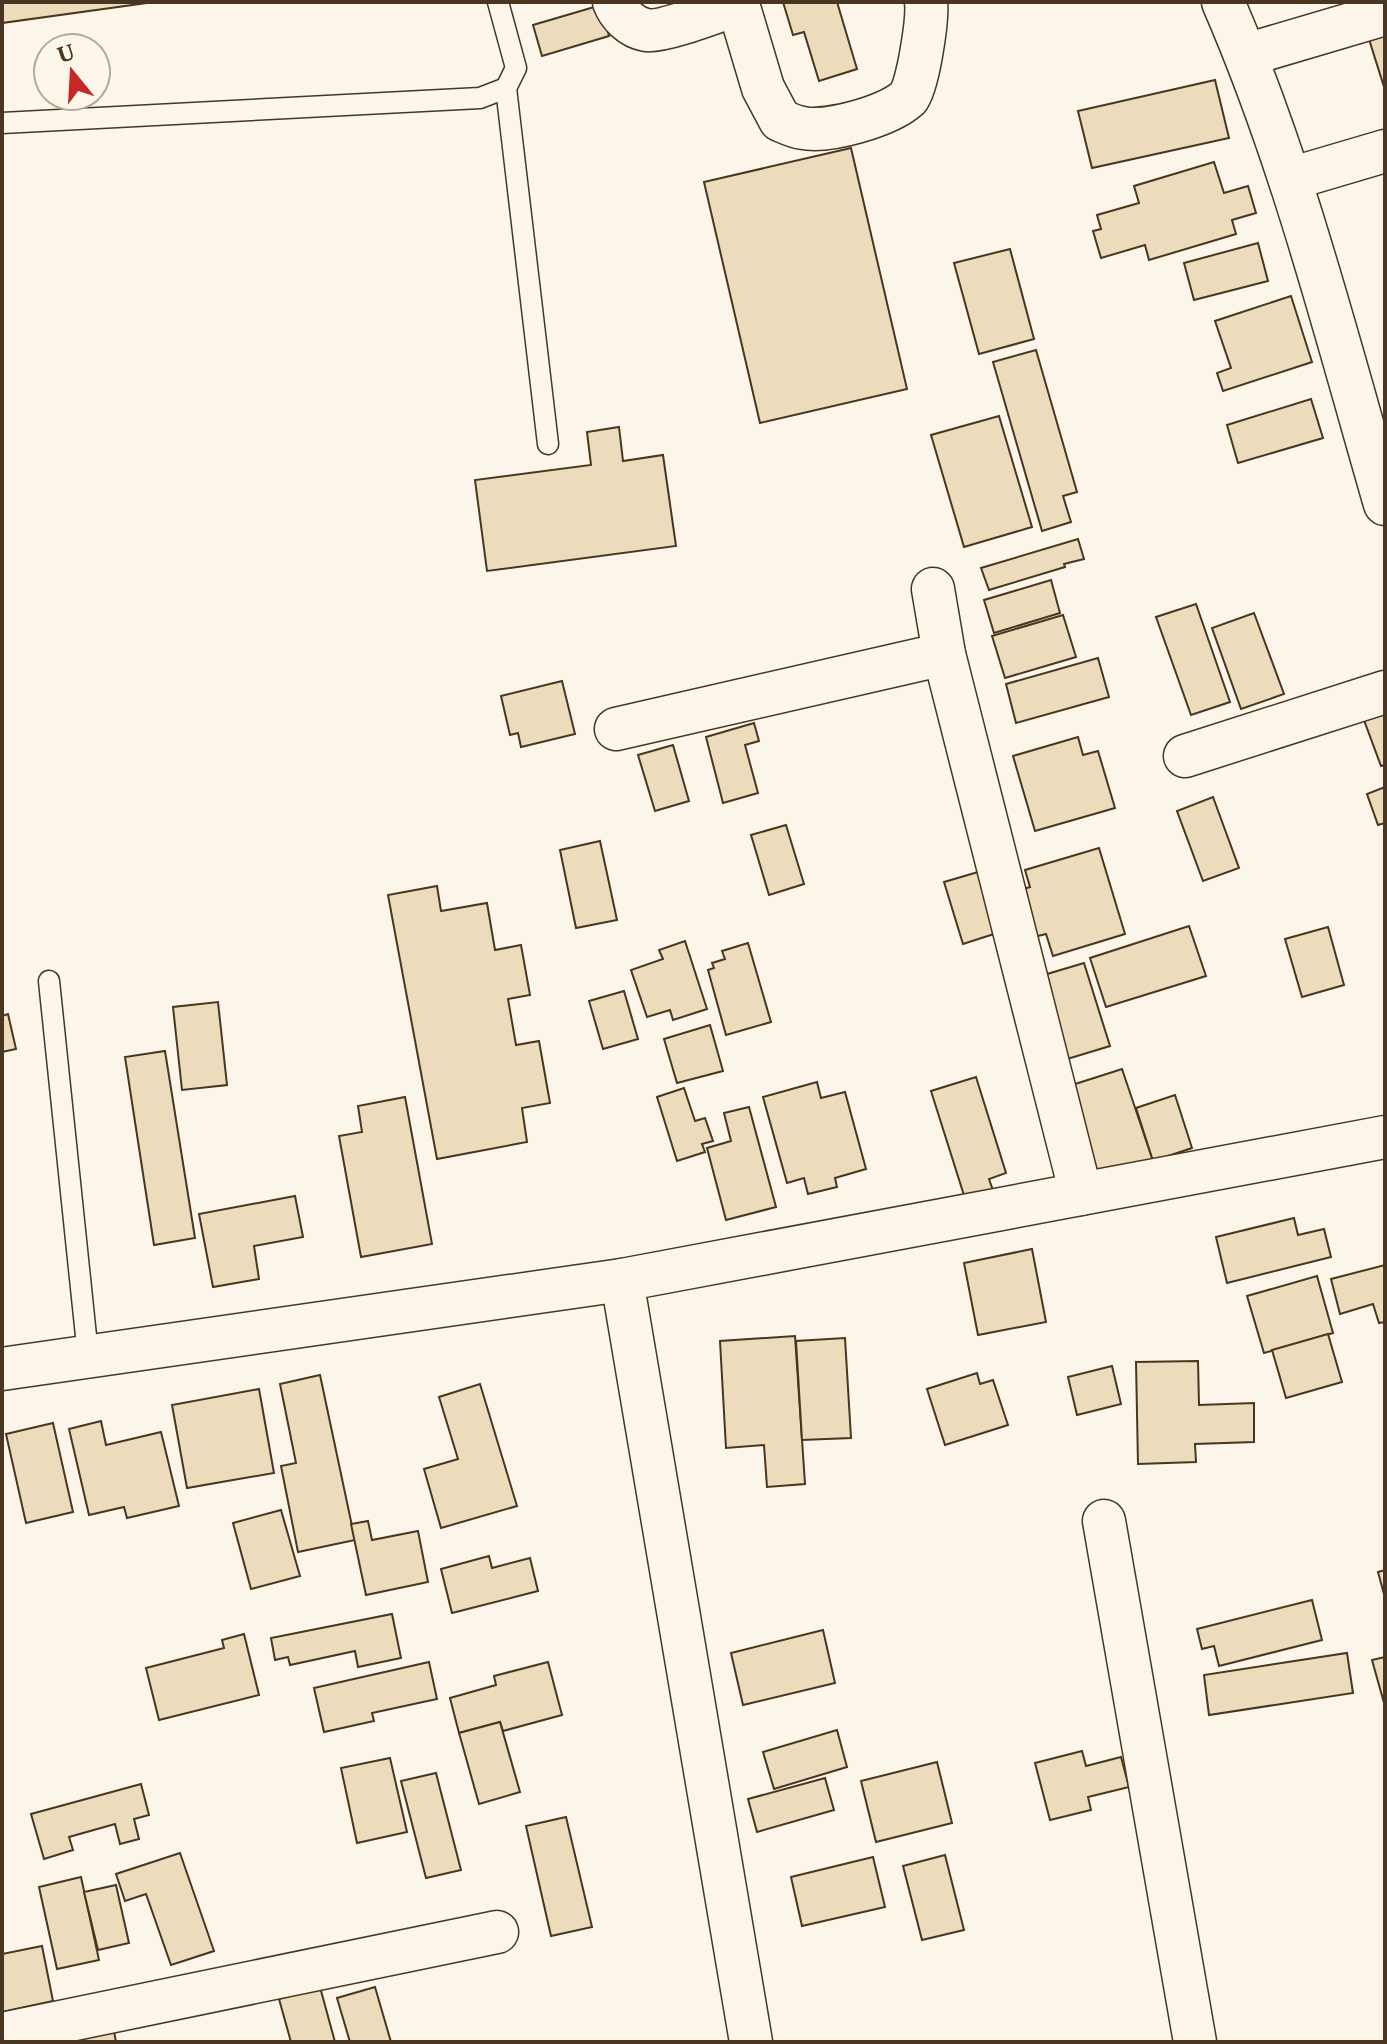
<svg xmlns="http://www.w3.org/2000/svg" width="1387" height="2044" viewBox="0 0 1387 2044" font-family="'IBM Plex Serif',serif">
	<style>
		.building { fill: #ecdcbc; stroke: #4a3520; stroke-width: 2 }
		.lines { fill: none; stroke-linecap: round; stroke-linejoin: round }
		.service-casing { stroke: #4a3520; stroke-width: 23 }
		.minor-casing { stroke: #4a3520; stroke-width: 45 }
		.service { stroke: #fbf6e9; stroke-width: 20 }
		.minor { stroke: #fbf6e9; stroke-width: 42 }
	</style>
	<rect width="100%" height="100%" fill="#fbf6e9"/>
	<g class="building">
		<path d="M2 2H154L2 23Z"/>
		<path d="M783 2H837L857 69 819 81 804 32 793 35Z"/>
		<path d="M601 5 609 36 542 56 533 25Z"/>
		<path d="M1385 30V90L1368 36Z"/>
		<path d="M1215 80 1229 138 1092 168 1078 111Z"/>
		<path d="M851 148 907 389 760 423 704 182Z"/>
		<path d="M1214 162 1224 193 1248 186 1256 213 1232 220 1236 234 1149 260 1145 245 1101 258 1093 231 1101 229 1097 215 1139 203 1134 186Z"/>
		<path d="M1258 243 1268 281 1194 300 1184 263Z"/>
		<path d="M1010 249 1034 339 979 354 954 263Z"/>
		<path d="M1291 296 1312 362 1223 391 1217 373 1231 368 1215 321Z"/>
		<path d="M1036 350 1077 492 1063 496 1071 522 1042 531 993 362Z"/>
		<path d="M1311 399 1323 438 1238 463 1227 425Z"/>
		<path d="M999 416 1032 527 964 547 931 435Z"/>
		<path d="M619 427 623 461 663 455 676 546 487 571 475 480 591 465 587 432Z"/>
		<path d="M1078 539 1084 559 1064 564 1065 567 989 590 981 568Z"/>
		<path d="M1051 580 1060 613 994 633 984 600Z"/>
		<path d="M1196 604 1230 702 1191 715 1156 617Z"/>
		<path d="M1254 613 1284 694 1241 709 1212 628Z"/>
		<path d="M1063 615 1076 657 1005 678 992 636Z"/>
		<path d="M1098 658 1109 697 1016 723 1006 684Z"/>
		<path d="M562 681 575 734 521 747 518 733 510 735 501 696Z"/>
		<path d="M1385 703V765L1381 766 1361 712Z"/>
		<path d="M754 723 759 741 745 745 758 793 723 803 706 737Z"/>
		<path d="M1078 737 1083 755 1098 751 1115 808 1035 831 1013 756Z"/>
		<path d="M673 745 689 801 655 811 638 755Z"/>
		<path d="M1385 787V823L1378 825 1367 794Z"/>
		<path d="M1213 797 1239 868 1203 881 1177 811Z"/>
		<path d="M786 825 804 884 769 895 751 835Z"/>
		<path d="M600 841 617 920 576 928 560 850Z"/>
		<path d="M1099 848 1125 934 1053 956 1046 934 1034 937 1020 890 1030 887 1025 870Z"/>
		<path d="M978 872 997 933 963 944 944 882Z"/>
		<path d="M437 886 441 911 487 903 495 950 521 945 530 995 508 999 516 1045 539 1041 550 1103 522 1108 527 1142 437 1159 388 895Z"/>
		<path d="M1189 926 1206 976 1106 1007 1090 958Z"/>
		<path d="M1328 927 1344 985 1302 997 1285 939Z"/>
		<path d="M685 941 707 1009 673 1020 670 1010 647 1017 631 970 663 959 659 950Z"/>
		<path d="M748 943 771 1022 726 1035 708 970 714 968 712 963 725 959 722 951Z"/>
		<path d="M1084 963 1110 1046 1064 1060 1037 977Z"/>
		<path d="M624 991 638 1039 603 1049 589 1001Z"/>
		<path d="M218 1002 227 1085 182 1090 173 1007Z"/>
		<path d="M8 1014 16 1049 2 1052V1016Z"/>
		<path d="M710 1025 723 1071 677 1083 664 1039Z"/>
		<path d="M165 1051 195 1238 154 1245 125 1057Z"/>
		<path d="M1122 1069 1153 1161 1100 1179 1069 1086Z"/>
		<path d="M976 1077 1006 1173 989 1179 996 1199 968 1208 931 1091Z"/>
		<path d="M817 1082 821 1098 845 1092 866 1169 835 1178 837 1187 808 1194 804 1178 787 1183 763 1097Z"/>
		<path d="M684 1088 695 1121 705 1118 713 1141 702 1144 705 1152 677 1161 657 1097Z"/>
		<path d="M1175 1095 1192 1148 1153 1161 1136 1108Z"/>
		<path d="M405 1097 432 1244 361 1257 339 1136 362 1132 358 1106Z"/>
		<path d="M749 1107 776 1207 726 1220 707 1148 731 1141 724 1113Z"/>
		<path d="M295 1196 303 1237 254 1246 259 1279 213 1287 199 1214Z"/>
		<path d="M1294 1218 1298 1235 1324 1229 1331 1257 1227 1283 1216 1237Z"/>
		<path d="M1032 1249 1046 1322 978 1335 964 1263Z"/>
		<path d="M1385 1265V1322L1379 1323 1373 1304 1340 1314 1331 1279Z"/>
		<path d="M1317 1276 1333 1333 1264 1353 1247 1296Z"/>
		<path d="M1328 1334 1342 1382 1286 1398 1272 1350Z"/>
		<path d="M795 1336 805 1484 767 1487 764 1445 726 1448 720 1341Z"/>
		<path d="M845 1338 851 1438 802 1440 796 1341Z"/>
		<path d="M1198 1361 1199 1405 1254 1403V1442L1195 1444 1196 1462 1138 1464 1136 1362Z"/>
		<path d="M1112 1366 1121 1404 1077 1415 1068 1377Z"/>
		<path d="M977 1373 980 1384 993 1380 1008 1425 945 1445 927 1389Z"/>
		<path d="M320 1375 355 1540 298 1552 281 1466 296 1463 280 1384Z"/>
		<path d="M480 1384 517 1506 441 1528 424 1469 458 1459 439 1397Z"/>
		<path d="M259 1389 274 1473 187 1488 172 1405Z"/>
		<path d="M101 1421 106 1445 161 1432 179 1506 127 1518 124 1507 89 1515 69 1429Z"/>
		<path d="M53 1423 73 1512 26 1523 6 1434Z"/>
		<path d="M281 1510 300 1576 251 1589 233 1523Z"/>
		<path d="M368 1521 372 1540 418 1531 428 1582 366 1595 351 1524Z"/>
		<path d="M489 1556 492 1568 530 1558 538 1591 452 1613 441 1569Z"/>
		<path d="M1385 1570V1598L1378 1572Z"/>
		<path d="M1312 1600 1322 1640 1219 1666 1214 1646 1202 1649 1197 1629Z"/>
		<path d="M392 1614 401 1658 358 1667 355 1651 290 1665 288 1657 275 1660 271 1638Z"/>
		<path d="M823 1630 835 1683 743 1705 731 1653Z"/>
		<path d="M244 1634 259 1695 159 1720 146 1668 224 1648 222 1640Z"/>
		<path d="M1347 1653 1353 1693 1209 1715 1204 1675Z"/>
		<path d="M1385 1657V1703H1384L1372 1660Z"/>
		<path d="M429 1662 437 1699 372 1713 374 1721 324 1732 314 1688Z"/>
		<path d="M548 1662 562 1715 503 1731 500 1722 459 1733 450 1698 496 1685 494 1676Z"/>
		<path d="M500 1722 520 1792 479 1804 459 1733Z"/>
		<path d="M837 1730 847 1767 774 1789 763 1752Z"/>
		<path d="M1082 1751 1086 1766 1121 1757 1129 1787 1088 1797 1091 1810 1050 1820 1035 1763Z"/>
		<path d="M390 1758 407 1832 357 1843 341 1768Z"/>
		<path d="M937 1762 952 1823 876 1842 861 1781Z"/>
		<path d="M436 1773 461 1870 426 1878 401 1781Z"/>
		<path d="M825 1778 834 1810 757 1832 748 1799Z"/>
		<path d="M141 1784 149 1815 134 1819 139 1839 120 1844 115 1824 69 1837 73 1850 44 1859 31 1814Z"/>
		<path d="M566 1817 592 1927 551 1936 526 1826Z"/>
		<path d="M180 1853 214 1951 171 1965 146 1894 125 1901 116 1874Z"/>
		<path d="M945 1855 964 1930 922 1940 903 1866Z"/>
		<path d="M873 1857 885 1907 802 1926 791 1877Z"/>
		<path d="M81 1877 99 1960 57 1969 39 1887Z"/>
		<path d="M116 1885 129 1943 98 1950 84 1892Z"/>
		<path d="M42 1946 53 2001 2 2012V1954Z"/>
		<path d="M320 1987 335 2042H291L279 1999Z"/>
		<path d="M375 1987 391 2042H350L337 1998Z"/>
		<path d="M113 2026 116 2042H42Z"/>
	</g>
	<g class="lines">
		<defs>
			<g id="service">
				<path d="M506 88 548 444"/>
				<path d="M2 123 480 98 506 88 516 68 498 2"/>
				<path d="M49 981 88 1355"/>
			</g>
			<g id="minor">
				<path d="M614 2C619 15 631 27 646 30 662 33 720 10 738 4L737 2"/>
				<path d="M1223 2C1293 163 1336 335 1385 504"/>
				<path d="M738 4 763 88 780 120C787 123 795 127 803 128 829 133 888 116 908 98 918 87 928 18 926 2"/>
				<path d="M1246 55 1385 14"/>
				<path d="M1290 179 1385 151"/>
				<path d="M933 589 944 654 1081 1194"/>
				<path d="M616 729 944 654"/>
				<path d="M1185 756 1385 692"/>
				<path d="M622 1280 751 2042"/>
				<path d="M2 1369 622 1280 1385 1137"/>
				<path d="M1104 1521 1195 2042"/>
				<path d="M2 2034 497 1932"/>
			</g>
		</defs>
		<use href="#service" class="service-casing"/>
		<use href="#minor" class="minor-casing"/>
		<use href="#service" class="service"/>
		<use href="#minor" class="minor"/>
	</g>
	<rect width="1387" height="2044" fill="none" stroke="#4a3520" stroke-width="8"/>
	<g transform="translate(72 72) rotate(342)"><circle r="38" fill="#fbf6e9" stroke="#b4a999" stroke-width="2"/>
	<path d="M0-6L14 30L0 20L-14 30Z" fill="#c62828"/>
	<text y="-12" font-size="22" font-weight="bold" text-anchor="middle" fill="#4a3520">U</text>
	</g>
</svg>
